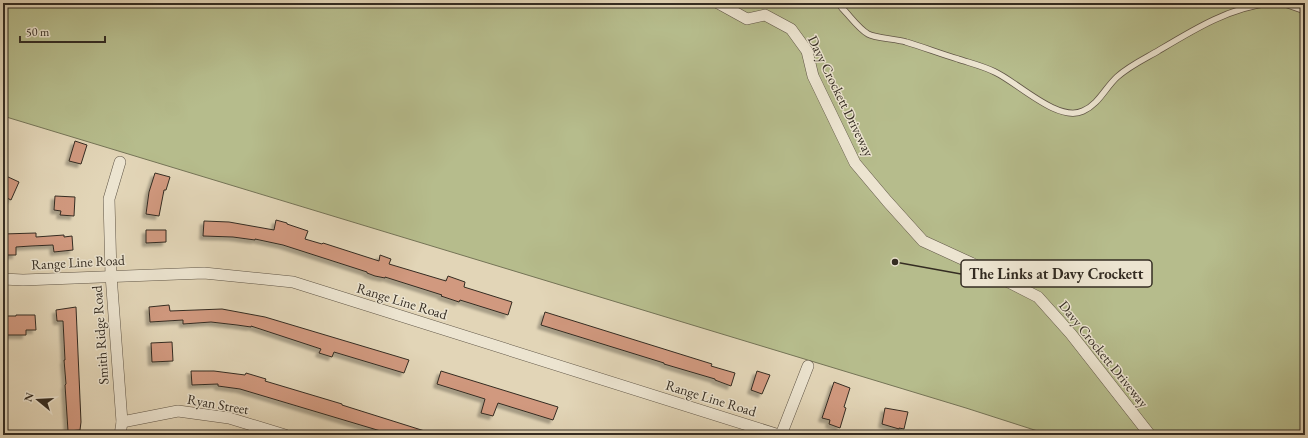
<svg xmlns="http://www.w3.org/2000/svg" width="1308" height="438" viewBox="0 0 1308 438" font-family="'EB Garamond',serif">
	<style>
		.green { fill: #b6bc8c; stroke: #757457 }
		.building { fill: #d1997f; stroke: #342c22; filter: url(#shadow) }
		.lines { fill: none; stroke-linecap: round; stroke-linejoin: round }
		.lane-casing { stroke: #605647; stroke-width: 7 }
		.street-casing { stroke: #605647; stroke-width: 12 }
		.lane { stroke: #ece4d0; stroke-width: 5.5 }
		.street { stroke: #ece4d0; stroke-width: 11 }
		.labels { text-anchor: middle; dominant-baseline: central; stroke-width: 3; stroke-linejoin: round; paint-order: stroke }
		.street-label { font-size: 14px; fill: #342c22; stroke: #ece4d0 }
		.leader { fill: none; stroke: #342c22; stroke-width: 1.5 }
		.callout-dot { fill: #342c22; stroke: #ece4d0; stroke-width: 1.5 }
		.callout { fill: #ece4d0; stroke: #342c22; stroke-width: 1.5 }
		.callout-label { font-size: 15px; text-anchor: middle; font-weight: bold; fill: #342c22 }
	</style>
	<defs>
		<filter id="shadow"><feDropShadow dx="-3.5" dy="3.5" stdDeviation="1" flood-color="#0004"/></filter>
	</defs>
	<rect width="100%" height="100%" fill="#e2d5b7"/>
	<filter id="stains"><feTurbulence type="fractalNoise" baseFrequency=".005" numOctaves="4"/><feColorMatrix values="0 0 0 0 .2 0 0 0 0 .09 0 0 0 0 .02 0 0 0 .5 -.17"/></filter>
	<radialGradient id="worn" r=".72"><stop offset=".6" stop-color="#630" stop-opacity="0"/><stop offset="1" stop-color="#630" stop-opacity=".3"/></radialGradient>
	<path class="green" d="M3 3H1305V435H1050L966 408 3 116Z"/>
	<g class="building">
		<path d="M75 141 87 145 81 164 69 161Z"/>
		<path d="M155 173 170 177 166 190H164L159 216 146 214 149 192Z"/>
		<path d="M6 176 19 182 11 200 3 196V182Z"/>
		<path d="M55 196 75 197 74 216 60 215 61 211 54 210Z"/>
		<path d="M276 220 287 223V224L308 231 305 239 322 244 323 243 379 261 380 255 391 259 389 264 446 281 448 276 465 282 464 287 512 302 508 315 460 300 459 302 441 296 442 295 385 277V278L375 276 367 273V272L283 245 255 239V240L233 237 203 236 204 221 229 222 274 230Z"/>
		<path d="M146 230H166V242L146 243Z"/>
		<path d="M36 233V237L64 235V237L72 236 73 250 54 252 53 245 31 246 16 247V255H3V234Z"/>
		<path d="M169 305 170 311 222 309 265 317 409 360 404 373 334 352 332 357 319 353 321 349 251 326V327L237 325 211 322 183 324V320L150 322 149 307Z"/>
		<path d="M76 307 81 422 80 430 68 431 65 385 66 384 64 360H65L63 321H57L56 310Z"/>
		<path d="M545 312 712 364 711 366 735 373 731 386 715 380V379L664 364V363L541 325Z"/>
		<path d="M16 315H35L36 330H26V335H3V316H16Z"/>
		<path d="M172 342 173 361 152 362 151 343Z"/>
		<path d="M191 371H214L245 375 246 373 266 379 265 381 342 404V405L431 433V435H394L240 389 218 386V384L192 385Z"/>
		<path d="M441 371 558 407 553 420 498 403 493 416 481 413 485 399 437 384Z"/>
		<path d="M757 371 770 375 762 394 751 390Z"/>
		<path d="M834 382 850 388 844 407 846 408 840 428 829 424 830 420 822 418Z"/>
		<path d="M885 408 908 412 904 429 899 428V429L882 424Z"/>
	</g>
	<g class="lines">
		<defs>
			<g id="lane">
				<path d="M839 3 842 8C850 16 858 28 868 34 874 38 897 39 906 42 923 47 941 54 958 59 970 63 983 66 995 72 1017 82 1058 123 1083 111 1099 104 1105 88 1117 77 1129 66 1144 59 1158 51 1193 30 1230 7 1271 3"/>
				<path d="M1274 3 1285 4 1305 11"/>
			</g>
			<g id="street">
				<path d="M718 3 747 19 765 15 791 29 807 51 813 76 855 163 887 201 923 241 971 263 1038 297 1071 334 1150 435"/>
				<path d="M3 279 23 280 204 273 293 282 779 435"/>
				<path d="M122 422 178 411 229 418 285 435"/>
				<path d="M120 435 122 422 111 275 109 199 120 162"/>
				<path d="M781 435 808 366"/>
			</g>
		</defs>
		<use href="#lane" class="lane-casing"/>
		<use href="#street" class="street-casing"/>
		<use href="#lane" class="lane"/>
		<use href="#street" class="street"/>
	</g>
	<g class="labels">
		<g class="street-label">
			<text transform="translate(841 96) rotate(64)">Davy Crockett Driveway</text>
			<text transform="translate(78 262) rotate(-3)">Range Line Road</text>
			<text transform="translate(402 301) rotate(17)">Range Line Road</text>
			<text transform="translate(100 335) rotate(-94)">Smith Ridge Road</text>
			<text transform="translate(1104 354) rotate(51)">Davy Crockett Driveway</text>
			<text transform="translate(711 398) rotate(17)">Range Line Road</text>
			<text transform="translate(218 404) rotate(10)">Ryan Street</text>
		</g>
	</g>
	<path class="leader" d="M895 262L961 274"/>
	<circle class="callout-dot" cx="895" cy="262" r="4"/>
	<rect class="callout" x="961" y="260" width="191" height="27" rx="4"/>
	<g class="callout-label">
		<text x="1056" y="279">The Links at Davy Crockett</text>
	</g>
	<rect width="1308" height="438" fill="none" stroke="#e2d5b7" stroke-width="16"/>
	<rect x="4" y="4" width="1300" height="430" fill="none" stroke="#342c22" stroke-width="2"/>
	<rect x="8" y="8" width="1292" height="422" fill="none" stroke="#342c22"/>
	<g transform="translate(38 400) rotate(288)" stroke="#ece4d0" stroke-width="3" paint-order="stroke">
	<path d="M0-3L7 15L0 10L-7 15Z" fill="#342c22"/>
	<text y="-6" font-size="11" font-weight="bold" text-anchor="middle" fill="#342c22">N</text>
	</g>
	<path d="M20 36v6h85v-6" fill="none" stroke="#342c22" stroke-width="2"/>
	<text x="26" y="36" font-size="12" fill="#342c22" stroke="#ece4d0" stroke-width="3" paint-order="stroke">50 m</text>
	<rect width="100%" height="100%" filter="url(#stains)"/>
	<rect width="100%" height="100%" fill="url(#worn)"/>
</svg>
